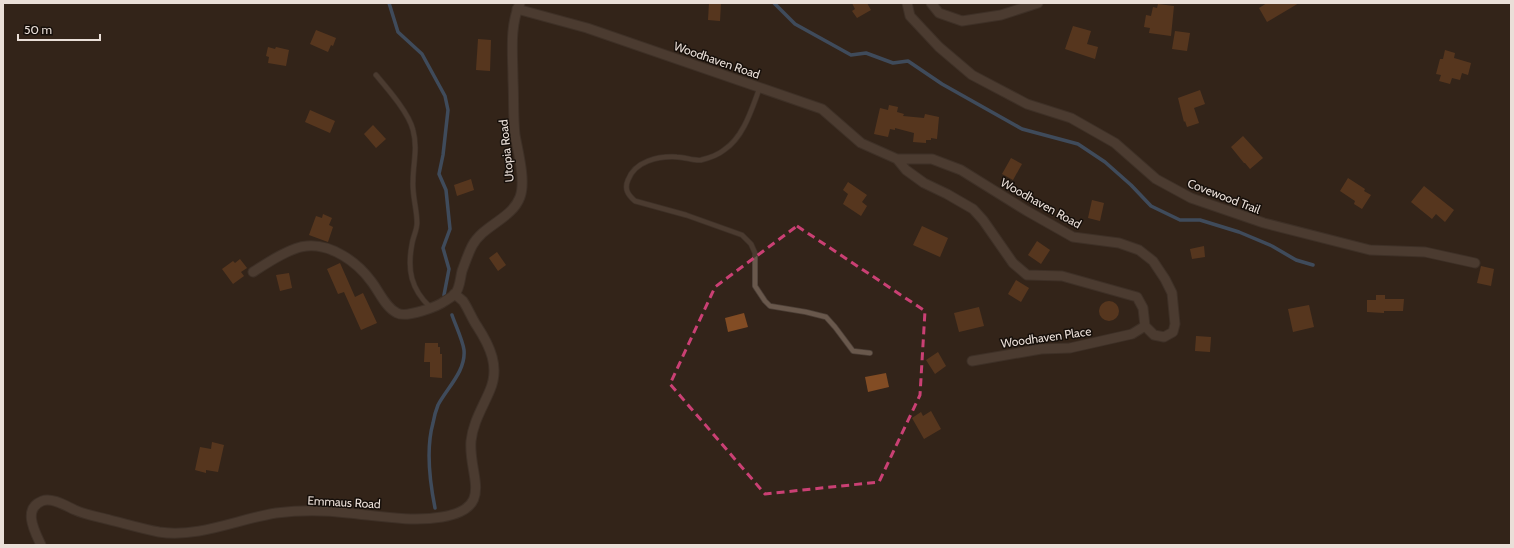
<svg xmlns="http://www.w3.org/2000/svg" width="1514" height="548" viewBox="0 0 1514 548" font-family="Cabin,sans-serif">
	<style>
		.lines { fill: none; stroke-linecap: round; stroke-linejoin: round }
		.stream { stroke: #4f7aab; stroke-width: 3.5 }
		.building { fill: #824c24 }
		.lane-casing { stroke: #4c3f37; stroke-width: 6 }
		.street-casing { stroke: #4c3f37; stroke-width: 11 }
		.lane { stroke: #69584c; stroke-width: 4.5 }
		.street { stroke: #69584c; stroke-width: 9 }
		.marked { fill: none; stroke: #ca4074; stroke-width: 3; stroke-dasharray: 8 5; stroke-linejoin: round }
		.labels { text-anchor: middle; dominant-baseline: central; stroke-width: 3; stroke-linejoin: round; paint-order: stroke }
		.street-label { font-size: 12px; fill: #eadfd8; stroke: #160f0a }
	</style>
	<rect width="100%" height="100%" fill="#33241a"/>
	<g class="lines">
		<g class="stream">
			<path d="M389 3 398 32 422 54 445 96 448 110 443 155 439 174 446 190 450 229 443 248 449 269 444 295"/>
			<path d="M774 3 795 24 851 55 866 53 893 63 908 61 942 84 1022 129 1078 144 1105 162 1131 185 1151 206 1180 220H1200L1239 232 1272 246 1296 260 1313 265"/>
			<path d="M435 508C430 483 426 448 433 423 434 417 436 410 438 405 447 388 466 371 464 350 463 341 455 324 452 315"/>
		</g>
	</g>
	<g class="building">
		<path d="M709 3H721L720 21 708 20Z"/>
		<path d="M852 3H867L871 10 857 18 852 11 855 9Z"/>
		<path d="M1267 3H1299L1267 22 1259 8Z"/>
		<path d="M1158 4 1174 6 1171 36 1149 33 1150 28 1144 27 1146 15 1151 16 1153 7 1157 8Z"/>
		<path d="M1073 26 1091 31 1087 44 1098 47 1095 59 1065 49Z"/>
		<path d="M316 30 336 38 333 46 331 45 328 52 310 44Z"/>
		<path d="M1175 31 1190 33 1187 51 1172 49Z"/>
		<path d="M478 39 491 40 490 71 476 70Z"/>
		<path d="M268 47 275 49 276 47 289 50 286 66 268 63 269 57 266 56Z"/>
		<path d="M1445 50 1455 53 1454 58 1471 63 1468 75 1462 73 1460 80 1452 78 1450 84 1439 81 1441 75 1436 74 1440 59H1443Z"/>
		<path d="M1200 90 1205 104 1194 108 1199 123 1187 127 1185 121 1184 122 1178 98Z"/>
		<path d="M889 105 898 107 897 112 904 114 903 116 924 118 925 114 939 117 937 139 931 138V140H926V143L913 142 914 133 895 128V130L890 129 888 137 874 134 880 108 888 110Z"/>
		<path d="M310 110 335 121 330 133 305 122Z"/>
		<path d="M373 125 386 139 376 148 364 134Z"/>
		<path d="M1243 136 1263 158 1250 169 1245 163H1244L1231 147Z"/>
		<path d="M1011 158 1022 164 1013 180 1002 174Z"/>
		<path d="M1348 178 1365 189 1364 191 1371 195 1362 209 1354 204 1355 201 1340 191Z"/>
		<path d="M471 179 474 190 457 196 454 185Z"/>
		<path d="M848 182 867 195 862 202 867 206 861 216 843 204 848 194 843 190Z"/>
		<path d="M1424 186 1454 210 1445 222 1436 214 1432 219 1411 202Z"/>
		<path d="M1092 200 1104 203 1100 221 1088 218Z"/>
		<path d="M323 214 332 218 329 225 333 227 328 242 309 235 316 216 322 218Z"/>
		<path d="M922 226 948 238 940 257 913 245Z"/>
		<path d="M1037 241 1050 250 1041 264 1028 255Z"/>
		<path d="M1204 246 1205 257 1192 259 1190 249Z"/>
		<path d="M497 252 506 265 498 271 489 258Z"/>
		<path d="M240 259 247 268 241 272 244 276 233 284 222 269 233 261 235 263Z"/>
		<path d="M340 263 355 297 363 293 377 323 361 330 344 292 338 294 327 269Z"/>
		<path d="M1481 266 1494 269 1491 286 1477 283Z"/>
		<path d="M289 273 292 288 280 291 276 275Z"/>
		<path d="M1016 280 1029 288 1021 302 1008 294Z"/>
		<path d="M1376 295H1385V299H1404L1403 311H1384V313L1367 312V300H1376Z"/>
		<circle cx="1109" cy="311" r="10"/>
		<path d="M1309 305 1314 327 1293 332 1288 309Z"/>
		<path d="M979 307 984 326 959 332 954 313Z"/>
		<path d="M744 313 748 327 728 332 725 318Z"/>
		<path d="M1196 336 1211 337 1210 352 1195 351Z"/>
		<path d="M425 343H438V347H440V354H442V378L430 377V362H424Z"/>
		<path d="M938 352 946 366 935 374 926 360Z"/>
		<path d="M886 373 889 387 868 392 865 377Z"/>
		<path d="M931 411 941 429 924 439 912 418 921 412 923 416Z"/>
		<path d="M212 442 224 445 218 472 206 470V473L195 470 200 447 211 449Z"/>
	</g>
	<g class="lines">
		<defs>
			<g id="lane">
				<path d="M376 75C387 88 409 113 413 130 418 149 413 163 413 181 412 195 417 209 417 223 417 230 413 237 412 244 407 270 411 289 430 307"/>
				<path d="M760 87C752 108 744 137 724 150 718 155 709 158 701 160 694 161 685 157 677 157 658 156 635 161 628 180 624 189 628 195 635 201L686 215 742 235 751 244 755 253V286L765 301 770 306 806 312 826 317 835 327 853 351 870 353"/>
			</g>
			<g id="street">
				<path d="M907 3 910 16 939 47 972 75 1027 104 1071 118 1115 143 1156 179 1191 198 1264 223 1370 250 1425 252 1475 263"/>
				<path d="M931 3 939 13 962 21 1001 15 1038 3"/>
				<path d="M517 9 587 28 822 109 861 143 897 159H932L961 170 1027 211 1073 237 1119 243 1139 250 1153 261 1165 279 1172 293 1175 324 1173 332 1164 337 1154 335 1145 326 1143 308 1137 297 1062 276 1027 275 1013 263 983 220 973 209 947 194 924 183 906 170 897 159"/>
				<path d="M253 272C267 263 291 247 307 246 332 244 357 262 371 281 379 291 385 307 397 313 406 318 437 307 445 301 448 299 452 297 455 294 460 288 460 279 462 271 465 263 468 254 472 246 483 225 512 219 520 197 526 181 518 152 515 135 513 117 514 99 513 80 513 55 509 27 520 3"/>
				<path d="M972 361 1041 349 1070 348 1132 334 1145 326"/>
				<path d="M41 545C35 532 22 509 42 501 52 497 66 506 75 510 86 515 99 517 110 520 126 524 143 529 159 532 199 538 238 519 276 513 299 510 325 510 348 513 379 516 411 522 442 517 496 508 468 475 471 441 473 422 483 407 490 390 500 367 490 346 477 326 472 319 468 308 463 301 461 299 457 296 454 294"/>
			</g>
		</defs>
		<use href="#lane" class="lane-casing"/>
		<use href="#street" class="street-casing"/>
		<use href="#lane" class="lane"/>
		<use href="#street" class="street"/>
	</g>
	<path d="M0 0H1514V548H0ZM797 226 925 311 920 395 879 482 765 494 670 384 715 287Z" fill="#33241a" fill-opacity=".55" fill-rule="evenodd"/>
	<path class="marked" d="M797 226 925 311 920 395 879 482 765 494 670 384 715 287Z"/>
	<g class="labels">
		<g class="street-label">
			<text transform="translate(717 60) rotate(19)">Woodhaven Road</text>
			<text transform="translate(506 151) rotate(-96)">Utopia Road</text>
			<text transform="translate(1224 196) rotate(21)">Covewood Trail</text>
			<text transform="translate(1041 203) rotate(29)">Woodhaven Road</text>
			<text transform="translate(1046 337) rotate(-8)">Woodhaven Place</text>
			<text transform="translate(344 502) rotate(3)">Emmaus Road</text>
		</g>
	</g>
	<rect width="1514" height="548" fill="none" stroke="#eadfd8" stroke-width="8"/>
	<path d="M18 34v6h82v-6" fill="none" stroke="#eadfd8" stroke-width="2"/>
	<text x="24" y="34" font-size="12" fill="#eadfd8" stroke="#160f0a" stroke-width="3" paint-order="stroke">50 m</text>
</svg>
